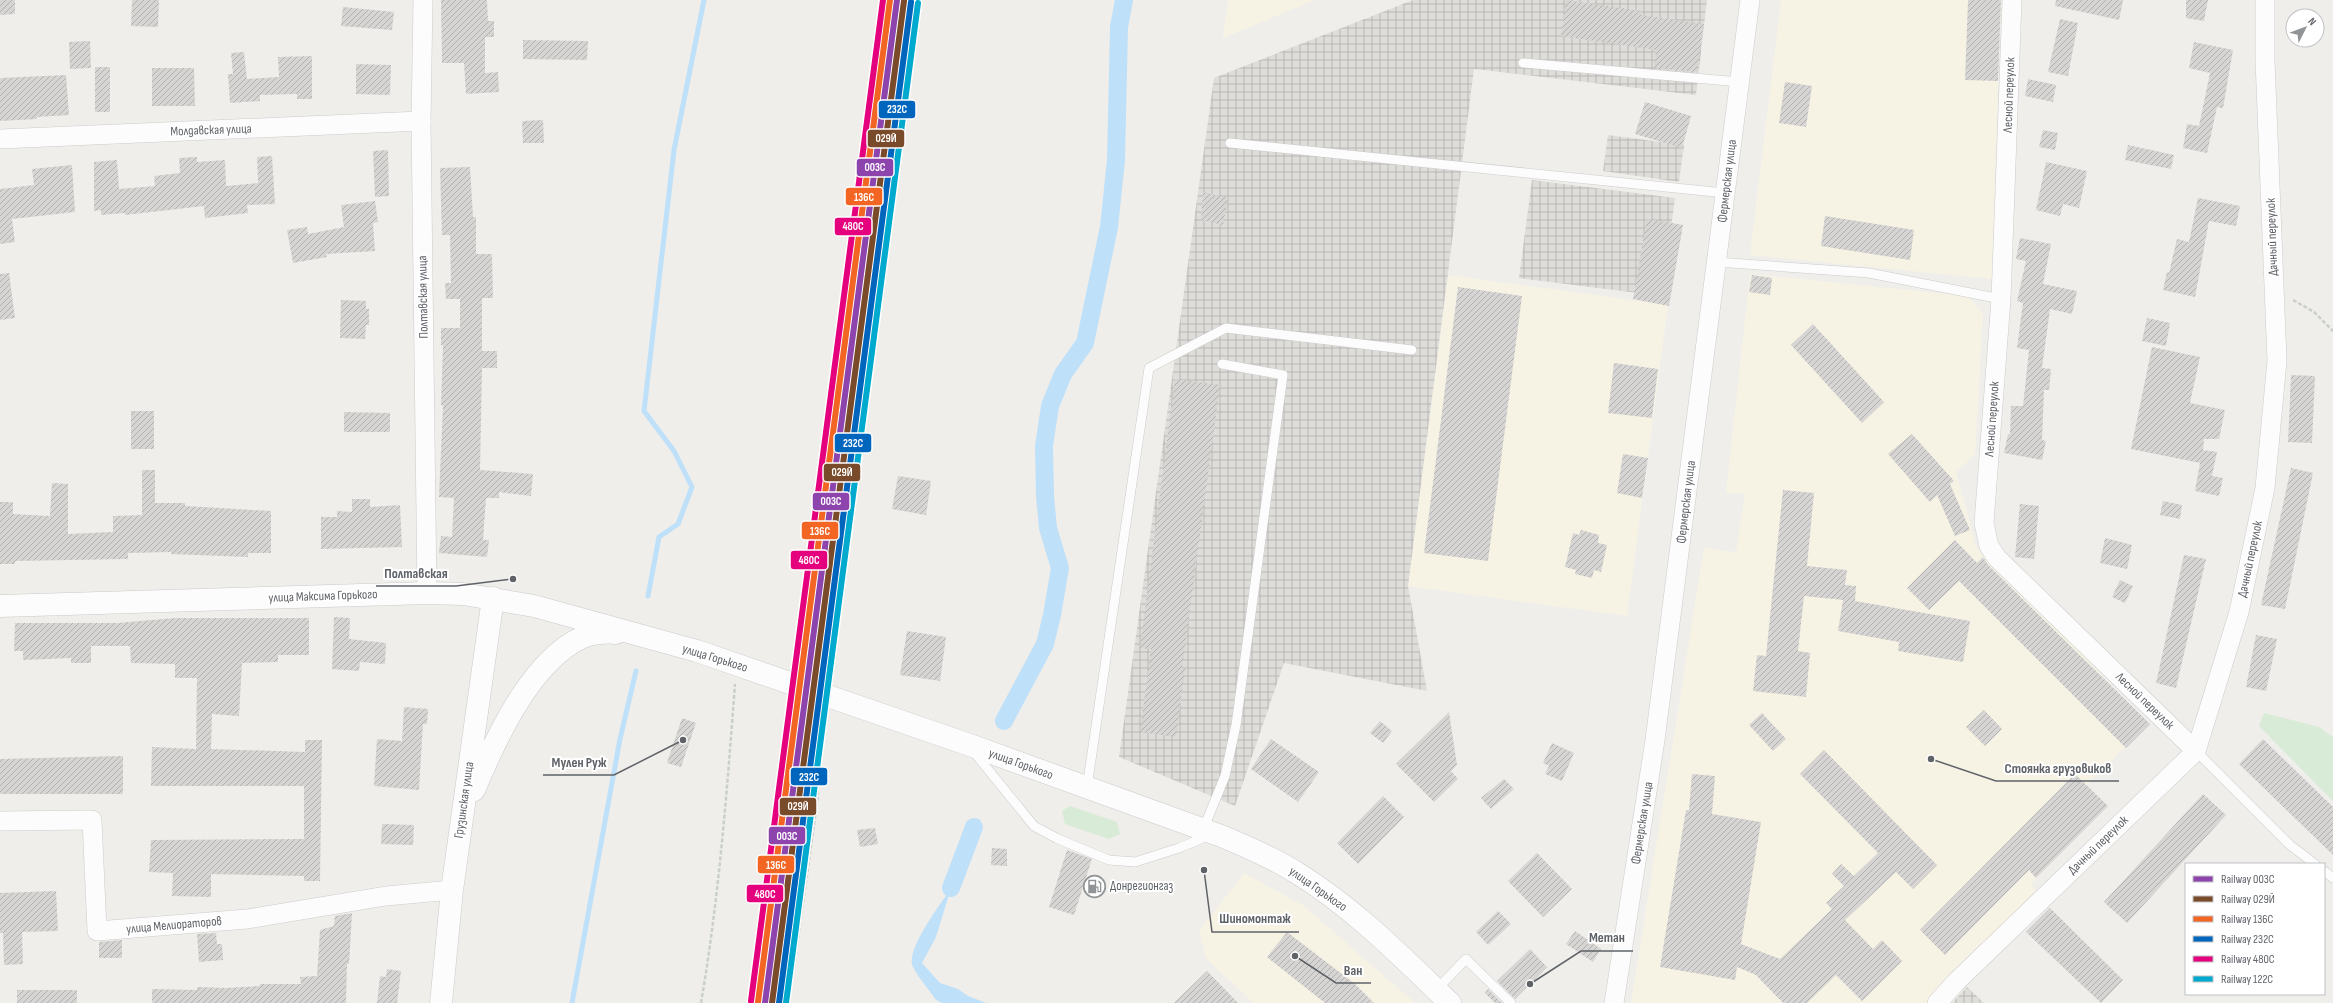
<svg xmlns="http://www.w3.org/2000/svg" width="2333" height="1003" viewBox="0 0 2333 1003" font-family="'Sofia Sans Condensed',sans-serif">
	<style>
		.commercial { fill: #f7f3e4 }
		.industrial { fill: url(#industrial-grid) }
		.green { fill: #d8ebd6 }
		.water { fill: #bfe0f9 }
		.lines { fill: none; stroke-linecap: round; stroke-linejoin: round }
		.stream { stroke: #bfe0f9; stroke-width: 5 }
		.canal { stroke: #bfe0f9; stroke-width: 18 }
		.building { fill: url(#building-hatch) }
		.lane-casing { stroke: #cbcccc; stroke-width: 10 }
		.street-casing { stroke: #cbcccc; stroke-width: 20 }
		.secondary-casing { stroke: #cacacb; stroke-width: 23 }
		.path { stroke: #cacfcc; stroke-width: 2.5; stroke-dasharray: 4 2; stroke-linecap: butt }
		.lane { stroke: #fdfcfc; stroke-width: 9 }
		.street { stroke: #fdfcfc; stroke-width: 19 }
		.secondary { stroke: #fdfcfc; stroke-width: 22 }
		.rail-1-casing { stroke: #fff; stroke-width: 9 }
		.rail-2-casing { stroke: #fff; stroke-width: 9 }
		.rail-3-casing { stroke: #fff; stroke-width: 9 }
		.rail-4-casing { stroke: #fff; stroke-width: 9 }
		.rail-5-casing { stroke: #fff; stroke-width: 9 }
		.rail-6-casing { stroke: #fff; stroke-width: 9 }
		.rail-1 { stroke: #8e44ad; stroke-width: 6 }
		.rail-2 { stroke: #7a4b2a; stroke-width: 6 }
		.rail-3 { stroke: #f26522; stroke-width: 6 }
		.rail-4 { stroke: #0065bd; stroke-width: 6 }
		.rail-5 { stroke: #e5007d; stroke-width: 6 }
		.rail-6 { stroke: #00a9ce; stroke-width: 6 }
		.labels { text-anchor: middle; dominant-baseline: central; stroke-width: 4; stroke-linejoin: round; paint-order: stroke }
		.street-label { font-size: 13px; fill: #5f6368; stroke: #fff }
		.poi-label { font-size: 13px; fill: #5f6368; stroke: #fff; text-anchor: start }
		.leader { fill: none; stroke: #5f6368; stroke-width: 1.5 }
		.callout-dot { fill: #5f6368; stroke: #fff; stroke-width: 1.5 }
		.callout-label { font-size: 14px; text-anchor: middle; font-weight: bold; fill: #5f6368; stroke: #fff; stroke-width: 4; stroke-linejoin: round; paint-order: stroke }
		.line-badge { stroke: #fff; stroke-width: 1.5 }
		.badge-label { font-size: 11px; text-anchor: middle; font-weight: bold; fill: #fff }
	</style>
	<defs>
		<pattern id="industrial-grid" width="8" height="8" patternUnits="userSpaceOnUse"><rect width="8" height="8" fill="#dfddda"/><path d="M0 4h8M4 0v8" fill="none" stroke="#b8b7b5"/></pattern>
		<pattern id="building-hatch" width="6" height="6" patternUnits="userSpaceOnUse"><rect width="6" height="6" fill="#d6d5d3"/><path d="M-1 1l2-2M0 6l6-6M5 7l2-2" fill="none" stroke="#b1b0af"/></pattern>
	</defs>
	<rect width="100%" height="100%" fill="#efeeea"/>
	<g class="commercial">
		<path d="M1228 0H1315L1223 38Z"/>
		<path d="M1781 0H2001L1992 279 1750 255Z"/>
		<path d="M1750 274 1967 296 1983 313 1975 455 1956 472 1976 547 1982 554 1986 551 2147 724 2086 786 2106 806 2030 885 2036 890 1929 1003H1631L1704 548 1736 552 1745 494 1726 493Z"/>
		<path d="M1448 275 1668 305 1627 616 1408 586Z"/>
		<path d="M1244 873 1304 906 1415 1003H1253L1206 958 1199 931Z"/>
	</g>
	<g class="industrial">
		<path d="M1413 0H1707L1696 95 1474 69 1408 586 1427 691 1284 663 1235 806 1119 757 1214 78Z"/>
		<path d="M1608 135 1684 145 1679 182 1603 171Z"/>
		<path d="M1532 180 1675 198 1662 296 1519 278Z"/>
		<path d="M1967 987 1984 1003H1952Z"/>
	</g>
	<g class="green">
		<path d="M2264 713 2319 727 2333 737V801L2259 726Z"/>
		<path d="M1070 806 1117 822 1120 834 1109 839 1065 824 1062 811Z"/>
	</g>
	<path class="water" d="M951 888 936 937 922 963 940 983 958 989 968 996 986 1003H942L936 1000C929 989 919 979 913 967 905 950 941 904 951 888Z"/>
	<g class="lines">
		<g class="stream">
			<path d="M648 596 659 537 678 524 692 487 674 451 644 411 674 150 704 0"/>
			<path d="M572 1003 620 739 636 671"/>
		</g>
		<g class="canal">
			<path d="M1004 721 1045 644 1052 615 1060 568 1048 528 1045 496 1044 446 1050 406 1063 374 1085 343 1109 227 1116 160 1119 27 1124 0"/>
			<path d="M951 888 974 827"/>
		</g>
	</g>
	<g class="building">
		<path d="M0 0H15V14L0 15Z"/>
		<path d="M132 0H159L158 27 131 26Z"/>
		<path d="M441 0H487L488 21H494V37H485V73L498 72 499 92 466 94 464 63H442Z"/>
		<path d="M1566 0 1642 11 1641 15 1704 24 1697 72 1654 68 1656 50 1561 36Z"/>
		<path d="M1968 0H2001L1998 81 1965 80Z"/>
		<path d="M2056 0H2123L2119 20 2055 6Z"/>
		<path d="M2186 0H2208L2204 21 2186 18Z"/>
		<path d="M343 7 394 12 392 30 341 26Z"/>
		<path d="M2060 19 2078 23 2068 76 2048 72Z"/>
		<path d="M523 40 588 41 587 60 523 59Z"/>
		<path d="M90 41 91 68 70 69 69 42Z"/>
		<path d="M2194 42 2233 50 2223 108 2217 107 2207 153 2183 148 2187 124 2199 126 2210 73 2189 68Z"/>
		<path d="M244 52 247 79 279 77 278 57 312 56V99H297V94L260 95V101L230 103 228 74H233L231 53Z"/>
		<path d="M356 64 391 65 390 95 356 94Z"/>
		<rect x="95" y="67" width="15" height="45"/>
		<path d="M152 68H194L195 106H152Z"/>
		<path d="M66 75 69 115 37 117V119L0 121V78Z"/>
		<path d="M2028 79 2056 85 2053 102 2025 96Z"/>
		<path d="M1785 82 1812 86 1806 127 1779 123Z"/>
		<path d="M1645 102 1691 116 1682 148 1635 134Z"/>
		<path d="M543 120 544 143H523L522 121Z"/>
		<path d="M2043 130 2058 133 2055 150 2039 147Z"/>
		<path d="M2128 145 2174 155 2171 169 2125 160Z"/>
		<path d="M388 150 389 196 375 197 373 151Z"/>
		<path d="M272 156 275 204 247 205 248 213 205 218 204 206 125 215V213L101 215V210L94 211V162L117 160 119 189 155 186 154 176 180 173 179 158 197 157V162L225 160 226 186 258 183 257 157Z"/>
		<path d="M2046 162 2087 171 2079 208 2063 204 2060 216 2036 210Z"/>
		<path d="M72 165 75 212 12 219 15 242 0 244V189L34 185 32 169Z"/>
		<path d="M470 167 473 217H476V254H492L493 298H482V351H497V368H482L480 470 533 474 531 496 499 492V498H486L483 540H489L487 557 439 553 441 536 452 537 454 498 439 497 443 405H441L443 345H441V328H460V299H446L445 283H451L450 235H442L440 168Z"/>
		<path d="M1203 192 1228 198 1223 225 1201 220Z"/>
		<path d="M2198 198 2240 206 2236 226 2209 221 2195 297 2163 290 2167 272 2169 273 2177 239 2189 242Z"/>
		<path d="M375 201 378 222 373 223 375 251 326 254 327 257 293 263 287 230 307 227 308 234 344 227 341 205Z"/>
		<path d="M1825 216 1914 230 1910 260 1821 246Z"/>
		<path d="M1647 219 1683 225 1669 306 1633 299Z"/>
		<path d="M2020 238 2051 244 2043 284 2077 291 2072 314 2050 309 2042 368 2051 369 2049 390H2044L2042 440 2046 441 2042 460 2004 453 2008 434H2010L2011 406H2023L2029 350 2017 348 2023 303 2017 301 2026 261 2016 259Z"/>
		<path d="M9 273 15 318 0 320V274Z"/>
		<path d="M1752 275 1772 278 1770 295 1749 292Z"/>
		<path d="M1458 287 1522 296 1488 561 1424 553Z"/>
		<path d="M341 300 366 301V309H369V325H366L365 339 340 338Z"/>
		<path d="M2147 318 2170 323 2166 346 2142 341Z"/>
		<path d="M1813 324 1884 402 1862 423 1791 345Z"/>
		<path d="M2152 347 2200 357 2190 403 2225 410 2219 439H2204L2203 450 2217 452 2212 476 2223 478 2219 496 2195 491 2200 463 2131 449Z"/>
		<path d="M1614 363 1658 369 1652 418 1608 413Z"/>
		<path d="M2291 375 2315 376 2312 443 2288 442Z"/>
		<path d="M1175 379 1220 385 1182 669H1185L1176 737 1140 732 1151 649 1140 648Z"/>
		<rect x="131" y="411" width="23" height="38"/>
		<path d="M344 412 390 413V432H344Z"/>
		<path d="M1912 434 1954 481 1950 484 1970 530 1955 536 1937 495 1930 502 1888 454Z"/>
		<path d="M1623 454 1648 458 1642 498 1617 493Z"/>
		<path d="M2291 468 2313 473 2285 609 2261 605Z"/>
		<path d="M142 470H155V503H185V506L271 511V553H248V557L171 554V552L128 553V559L15 561V564H0V502H13V514L50 516 52 483 68 484V534L113 532V516L142 515Z"/>
		<path d="M898 476 931 481 926 515 892 509Z"/>
		<path d="M1783 490 1814 493 1807 566 1847 570 1845 585 1856 586 1855 601 1970 621 1963 662 1898 651 1899 642 1838 631 1843 600 1804 596 1798 651 1810 653 1806 697 1753 691 1757 655 1766 656Z"/>
		<path d="M352 499H370V507L400 505 402 547 321 549V517H337V511L352 512Z"/>
		<path d="M2163 501 2182 505 2180 519 2160 515Z"/>
		<path d="M2020 504 2039 506 2034 559 2015 557Z"/>
		<path d="M1581 530 1599 535 1598 543 1607 545 1601 572 1594 570 1592 578 1575 574 1576 570 1565 567 1573 533 1579 535Z"/>
		<path d="M2105 538 2132 545 2127 569 2100 563Z"/>
		<path d="M1955 540 1977 563 1983 557 1989 566 2150 724 2126 748 1959 581 1929 610 1907 588Z"/>
		<path d="M2184 555 2206 559 2176 688 2156 683Z"/>
		<path d="M2120 580 2133 586 2125 603 2112 597Z"/>
		<path d="M334 617 350 618 349 639 386 643 385 664 360 662 359 671 332 669Z"/>
		<path d="M175 618H309V655H278V662L242 663 239 716 212 714 211 749 305 752V740H322L320 881H304V876L211 874V897L172 896 173 873 149 872 151 840 304 839V786H151L152 747 196 749 197 678H175V664L131 663 130 646H91V663H71V658L23 660V651H14L15 623H118Z"/>
		<path d="M907 631 946 637 940 681 900 675Z"/>
		<path d="M2256 635 2277 639 2266 691 2246 687Z"/>
		<path d="M404 707 428 709 427 724H423L419 790 374 786 377 739 402 741Z"/>
		<path d="M1984 710 2002 729 1985 746 1966 727Z"/>
		<path d="M1449 712 1457 765 1451 771 1458 779 1434 802 1396 764Z"/>
		<path d="M1762 713 1786 739 1773 751 1749 725Z"/>
		<path d="M682 718 696 723 681 767 667 763Z"/>
		<path d="M1380 721 1392 731 1383 743 1370 733Z"/>
		<path d="M1271 739 1319 772 1298 802 1251 769Z"/>
		<path d="M2263 739 2333 807V855L2239 764Z"/>
		<path d="M1552 743 1574 753 1562 781 1545 774 1549 766 1543 763Z"/>
		<path d="M1824 750 1937 865 1913 889 1896 872 1845 920 1873 949 1882 940 1902 961 1862 1001 1836 975 1807 1003H1783L1756 975 1737 967 1735 980 1660 967 1686 810H1689L1692 774 1715 776 1712 814 1761 822 1741 944 1780 959 1832 909 1826 903 1844 886 1832 874 1841 864 1854 876 1878 853 1800 774Z"/>
		<path d="M123 756V794H0V759Z"/>
		<path d="M2075 774 2108 806 2036 878 2029 870 1945 955 1920 930Z"/>
		<path d="M1504 779 1514 789 1491 809 1481 798Z"/>
		<path d="M2203 794 2226 815 2127 923 2104 902Z"/>
		<path d="M1383 796 1404 817 1358 864 1337 843Z"/>
		<path d="M382 824 414 825 413 845 381 844Z"/>
		<path d="M875 828 878 844 860 847 857 830Z"/>
		<path d="M992 848 1007 849V866L991 865Z"/>
		<path d="M1067 850 1092 859 1074 915 1049 907Z"/>
		<path d="M1537 853 1572 889 1543 917 1508 881Z"/>
		<path d="M56 891 58 931 22 932 23 964 4 965 3 933H0V893Z"/>
		<path d="M2050 908 2123 980 2101 1003 2026 932Z"/>
		<path d="M1498 911 1511 924 1488 945 1476 932Z"/>
		<path d="M352 913 349 964H347L346 1003H152V989L197 990V987L226 988 260 986V984H301L300 977 317 976 320 930 334 926 335 916Z"/>
		<path d="M1575 931 1601 949 1593 962 1566 944Z"/>
		<path d="M1287 932 1355 984 1374 1003H1325L1267 957Z"/>
		<path d="M216 933 217 944H222L223 960 199 962 197 934Z"/>
		<path d="M122 940V958H99V942Z"/>
		<path d="M1530 949 1547 967 1515 999 1497 981Z"/>
		<path d="M387 969 401 971 397 1003H377L380 976 386 977Z"/>
		<path d="M1207 971 1238 1003H1174Z"/>
		<path d="M1488 989 1502 1003H1495L1485 993Z"/>
		<rect x="17" y="990" width="60" height="13"/>
	</g>
	<g class="lines">
		<defs>
			<g id="lane">
				<path d="M1523 63 1740 82"/>
				<path d="M1230 143 1725 193"/>
				<path d="M1717 262 1869 273 2001 299"/>
				<path d="M973 751 1034 826 1058 839 1109 860 1135 862 1179 848 1210 835"/>
				<path d="M2196 751 2290 845 2315 864"/>
				<path d="M1087 787 1149 368 1226 328 1412 350"/>
				<path d="M1203 830 1225 776 1236 725 1283 375 1222 364"/>
				<path d="M2324 871 2333 878"/>
				<path d="M1436 990 1466 959 1511 1003"/>
			</g>
			<g id="street">
				<path d="M423 0 421 121 427 593"/>
				<path d="M2012 0 2001 299 1984 523 1989 546 1997 558 2196 751"/>
				<path d="M0 139 421 121"/>
				<path d="M0 821 92 820 97 931 247 919 386 896 452 890"/>
				<path d="M1614 1003 1655 740 1750 0"/>
				<path d="M1937 1003 1957 981 2196 751 2239 612 2265 488 2277 361 2265 60V0"/>
			</g>
			<g id="secondary">
				<path d="M0 606 427 593 463 594 534 606 697 651 967 744 1224 837C1249 848 1274 858 1297 873 1354 908 1402 957 1450 1003"/>
				<path d="M474 790C495 740 531 660 583 637 592 633 607 632 616 633"/>
				<path d="M441 1003 452 890 493 598"/>
			</g>
		</defs>
		<use href="#lane" class="lane-casing"/>
		<use href="#street" class="street-casing"/>
		<use href="#secondary" class="secondary-casing"/>
		<g class="path">
			<path d="M2293 300 2314 312 2333 331"/>
			<path d="M701 1003C719 898 727 791 735 684"/>
			<path d="M789 1003 818 796 814 710"/>
		</g>
		<use href="#lane" class="lane"/>
		<use href="#street" class="street"/>
		<use href="#secondary" class="secondary"/>
		<defs>
			<path id="rail-1" d="M765 1003 897 0"/>
			<path id="rail-2" d="M772 1003 904 1"/>
			<path id="rail-3" d="M758 1002 890 0"/>
			<path id="rail-4" d="M779 1003 911 2"/>
			<path id="rail-5" d="M751 1001 883 0"/>
			<path id="rail-6" d="M786 1003 918 3"/>
		</defs>
		<use href="#rail-1" class="rail-1-casing"/>
		<use href="#rail-2" class="rail-2-casing"/>
		<use href="#rail-3" class="rail-3-casing"/>
		<use href="#rail-4" class="rail-4-casing"/>
		<use href="#rail-5" class="rail-5-casing"/>
		<use href="#rail-6" class="rail-6-casing"/>
		<use href="#rail-1" class="rail-1"/>
		<use href="#rail-2" class="rail-2"/>
		<use href="#rail-3" class="rail-3"/>
		<use href="#rail-4" class="rail-4"/>
		<use href="#rail-5" class="rail-5"/>
		<use href="#rail-6" class="rail-6"/>
	</g>
	<defs>
		<symbol id="fuel-ring" viewBox="-11 -11 22 22"><circle r="9.5" fill="#fff" stroke="#919496" stroke-width="1.5"/><path d="M-5.5-6h7V0h2V4h1.3V-2.5L3-4.5l.8-.8L6-3V5H2.5V1h-1V6h-7ZM-4.2-4.7v3.2H.2V-4.7Z" fill="#919496"/></symbol>
	</defs>
	<g fill-rule="evenodd">
		<use href="#fuel-ring" x="1082" y="874" width="25" height="25"/>
	</g>
	<g class="labels">
		<g class="street-label">
			<text transform="translate(2009 95) rotate(-88)">Лесной переулок</text>
			<text transform="translate(211 130) rotate(-2)">Молдавская улица</text>
			<text transform="translate(1727 181) rotate(-83)">Фермерская улица</text>
			<text transform="translate(2272 237) rotate(-92)">Дачный переулок</text>
			<text transform="translate(423 297) rotate(-91)">Полтавская улица</text>
			<text transform="translate(1992 419) rotate(-86)">Лесной переулок</text>
			<text transform="translate(1686 502) rotate(-83)">Фермерская улица</text>
			<text transform="translate(2250 559) rotate(-78)">Дачный переулок</text>
			<text transform="translate(323 596) rotate(-2)">улица Максима Горького</text>
			<text transform="translate(715 658) rotate(17)">улица Горького</text>
			<text transform="translate(2145 701) rotate(44)">Лесной переулок</text>
			<text transform="translate(1021 764) rotate(20)">улица Горького</text>
			<text transform="translate(464 800) rotate(-82)">Грузинская улица</text>
			<text transform="translate(1642 823) rotate(-81)">Фермерская улица</text>
			<text transform="translate(2098 845) rotate(-44)">Дачный переулок</text>
			<text transform="translate(1318 889) rotate(35)">улица Горького</text>
			<text transform="translate(174 925) rotate(-5)">улица Мелиораторов</text>
		</g>
		<g class="poi-label">
			<text x="1110" y="886">Донрегионгаз</text>
		</g>
	</g>
	<path class="leader" d="M513 579L456 586H376M683 740L614 775H543M1931 759L1996 781H2119M1204 870L1212 932H1299M1530 984L1581 951H1633M1295 956L1336 983H1371"/>
	<g class="callout-dot">
		<circle cx="513" cy="579" r="4"/>
		<circle cx="683" cy="740" r="4"/>
		<circle cx="1931" cy="759" r="4"/>
		<circle cx="1204" cy="870" r="4"/>
		<circle cx="1530" cy="984" r="4"/>
		<circle cx="1295" cy="956" r="4"/>
	</g>
	<g class="callout-label">
		<text x="416" y="578">Полтавская</text>
		<text x="579" y="767">Мулен Руж</text>
		<text x="2058" y="773">Стоянка грузовиков</text>
		<text x="1255" y="923">Шиномонтаж</text>
		<text x="1607" y="942">Метан</text>
		<text x="1353" y="975">Ван</text>
	</g>
	<g class="line-badge">
		<rect x="878" y="100" width="38" height="19" rx="4" fill="#0065bd"/>
		<rect x="867" y="129" width="38" height="19" rx="4" fill="#7a4b2a"/>
		<rect x="856" y="158" width="38" height="19" rx="4" fill="#8e44ad"/>
		<rect x="845" y="187" width="38" height="19" rx="4" fill="#f26522"/>
		<rect x="834" y="217" width="38" height="19" rx="4" fill="#e5007d"/>
		<rect x="834" y="433" width="38" height="20" rx="4" fill="#0065bd"/>
		<rect x="823" y="463" width="38" height="19" rx="4" fill="#7a4b2a"/>
		<rect x="812" y="492" width="38" height="19" rx="4" fill="#8e44ad"/>
		<rect x="801" y="521" width="38" height="19" rx="4" fill="#f26522"/>
		<rect x="790" y="550" width="38" height="20" rx="4" fill="#e5007d"/>
		<rect x="790" y="767" width="38" height="19" rx="4" fill="#0065bd"/>
		<rect x="779" y="797" width="38" height="19" rx="4" fill="#7a4b2a"/>
		<rect x="768" y="826" width="38" height="19" rx="4" fill="#8e44ad"/>
		<rect x="757" y="855" width="38" height="19" rx="4" fill="#f26522"/>
		<rect x="746" y="884" width="38" height="19" rx="4" fill="#e5007d"/>
	</g>
	<g class="badge-label">
		<text x="897" y="113">232C</text>
		<text x="886" y="142">029Й</text>
		<text x="875" y="171">003С</text>
		<text x="864" y="201">136С</text>
		<text x="853" y="230">480С</text>
		<text x="853" y="447">232C</text>
		<text x="842" y="476">029Й</text>
		<text x="831" y="505">003С</text>
		<text x="820" y="535">136С</text>
		<text x="809" y="564">480С</text>
		<text x="809" y="781">232C</text>
		<text x="798" y="810">029Й</text>
		<text x="787" y="840">003С</text>
		<text x="776" y="869">136С</text>
		<text x="765" y="898">480С</text>
	</g>
	<rect x="2185" y="863" width="140" height="132" fill="#ffffff" stroke="#bfc1c3"/>
	<rect x="2193" y="876" width="20" height="6" fill="#8e44ad" stroke="#bfc1c3"/>
	<text x="2221" y="883" font-size="12" fill="#5f6368">Railway 003С</text>
	<rect x="2193" y="896" width="20" height="6" fill="#7a4b2a" stroke="#bfc1c3"/>
	<text x="2221" y="903" font-size="12" fill="#5f6368">Railway 029Й</text>
	<rect x="2193" y="916" width="20" height="6" fill="#f26522" stroke="#bfc1c3"/>
	<text x="2221" y="923" font-size="12" fill="#5f6368">Railway 136С</text>
	<rect x="2193" y="936" width="20" height="6" fill="#0065bd" stroke="#bfc1c3"/>
	<text x="2221" y="943" font-size="12" fill="#5f6368">Railway 232C</text>
	<rect x="2193" y="956" width="20" height="6" fill="#e5007d" stroke="#bfc1c3"/>
	<text x="2221" y="963" font-size="12" fill="#5f6368">Railway 480С</text>
	<rect x="2193" y="976" width="20" height="6" fill="#00a9ce" stroke="#bfc1c3"/>
	<text x="2221" y="983" font-size="12" fill="#5f6368">Railway 122С</text>
	<g transform="translate(2305 28) rotate(48)"><circle r="19" fill="#ffffff" stroke="#bfc1c3"/>
	<path d="M0-3L7 15L0 10L-7 15Z" fill="#919496"/>
	<text y="-6" font-size="11" font-weight="bold" text-anchor="middle" fill="#5f6368">N</text>
	</g>
</svg>
